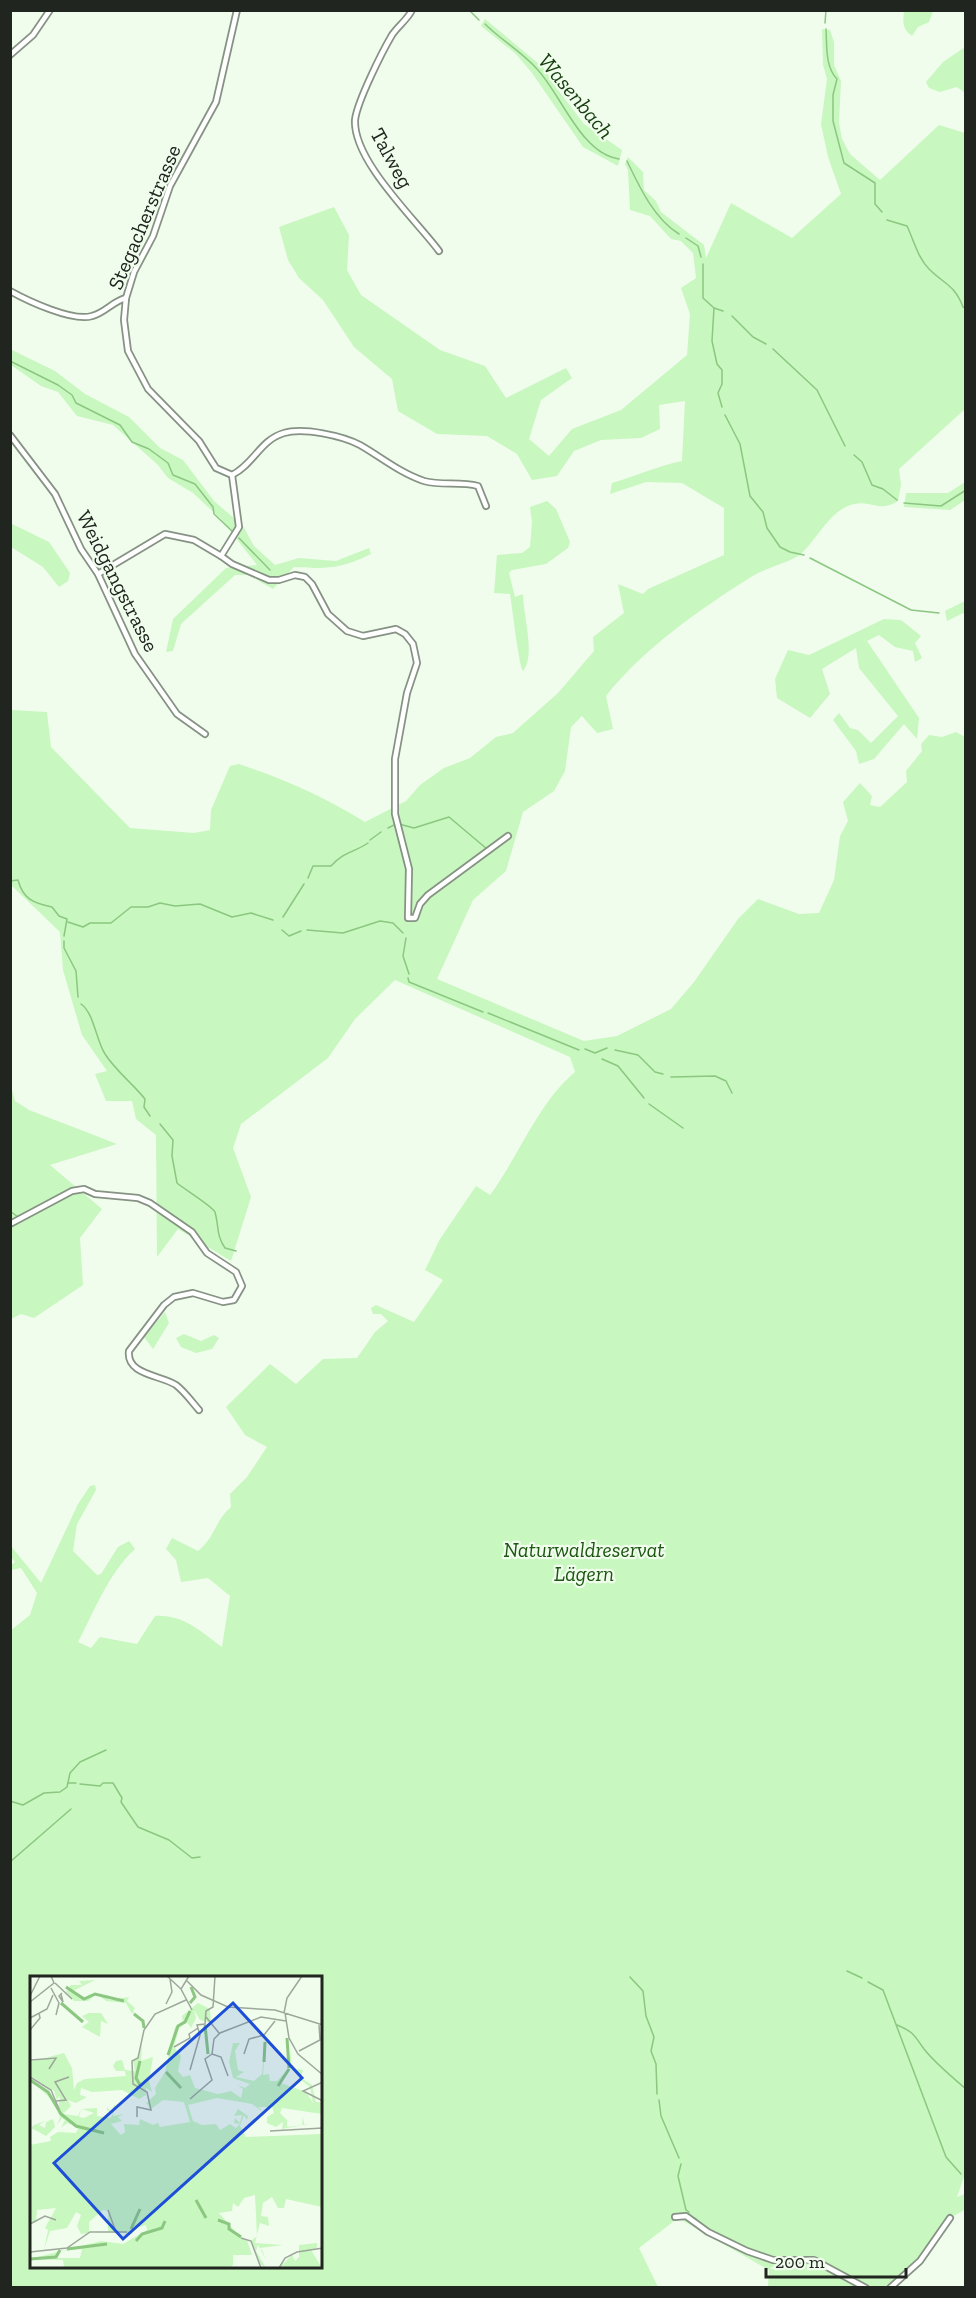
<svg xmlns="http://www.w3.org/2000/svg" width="976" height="2298" viewBox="0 0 976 2298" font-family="'Zilla Slab',serif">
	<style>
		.green { fill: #c8f7bf; fill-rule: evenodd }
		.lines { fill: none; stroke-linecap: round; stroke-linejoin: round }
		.stream { stroke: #8bc781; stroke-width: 1.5 }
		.minor-casing { stroke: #869284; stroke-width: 8 }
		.minor { stroke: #fff; stroke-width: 4.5 }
		.labels { text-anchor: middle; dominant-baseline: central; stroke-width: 4.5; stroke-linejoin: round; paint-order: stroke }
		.street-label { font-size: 21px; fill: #20251f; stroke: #f0fded }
		.park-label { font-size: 21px; font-style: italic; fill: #1c5611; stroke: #f0fded }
		.water-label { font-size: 22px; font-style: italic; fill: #153d0e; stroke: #f0fded }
		.inset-river { fill: none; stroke: #8bc781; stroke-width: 3 }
		.inset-road { fill: none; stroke: #9da79b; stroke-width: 1.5 }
		.view { fill: #1d4ed8; fill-opacity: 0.15; stroke: #1d4ed8; stroke-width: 3 }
		.inset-edge { fill: none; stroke: #20251f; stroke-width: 3 }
	</style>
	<rect width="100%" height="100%" fill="#f0fded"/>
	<g class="green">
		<path d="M933 11 929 22 918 27 912 36C902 29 903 22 904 11Z"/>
		<path d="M485 19 545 69 555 86 584 124 622 150 618 166 583 147 532 73 516 54 481 26Z"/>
		<path d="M822 29 830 30 834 42V65L841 81 839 123 842 139 850 154 880 180 939 125 965 133V409L899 469 901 485 898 501C879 513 872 500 854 504 831 509 817 539 801 554 793 561 763 569 751 577 699 610 644 648 606 696L613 729 597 733 582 716 571 727 565 771 554 791 523 812 506 871 473 900 437 979 584 1041 617 1036 671 1009 694 982 738 919 758 899 799 914 819 913 834 880 840 836 848 821 843 802 860 783 872 796 870 805 880 807 907 782 906 771 922 751 921 744 929 735 942 737 956 732 965 737 966 2171 957 2197 965 2194 966 2209 950 2218 920 2261 890 2287H768L769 2270 678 2218 639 2248 658 2287H11L10 1631 30 1615 37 1593 21 1568 11 1570V1565L15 1562 11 1557V1546L41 1583 78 1504 90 1486 95 1485 96 1490 77 1524 73 1551 97 1575 101 1574 118 1547 129 1541 135 1549C108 1574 95 1610 78 1642L91 1648 100 1637 137 1644 155 1616C183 1614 201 1632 222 1647L230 1596 208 1578 181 1582 176 1560 166 1549 172 1538 198 1551C216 1536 214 1522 231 1507L230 1494 247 1477 267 1447 245 1435 226 1407 270 1364 296 1384 323 1359 357 1358 375 1332 388 1321 381 1314H373L371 1308 376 1305 414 1322 443 1280 425 1270 440 1239 476 1186 490 1195C519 1156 538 1103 575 1072L570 1057 395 980 355 1019 328 1058 241 1124 233 1148 251 1197 231 1261 178 1229 157 1257 156 1135 136 1119 132 1101H106L95 1074 107 1071 82 1035 63 970 60 932 11 885V710L47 712 51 747 130 828 194 833 210 830 211 810 230 766 239 764C284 779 325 797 365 822L406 801 420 785 444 768 470 758 496 737 513 733 558 693 594 651 593 637 624 613 618 584 643 594 648 589 724 555V508L682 483 646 482 610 494 612 483C636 476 658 466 682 461L685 401 659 405 660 429 641 438 601 440 574 451 557 476 532 480 517 454 487 436 437 434 398 411 392 379 354 347 323 300 299 278 288 260 279 227 334 207 349 235 347 270 361 295 440 350 485 366 506 398 566 368 572 378 541 400 529 439 549 456 572 429 621 410 687 355 690 314 681 288 696 278 693 253 681 241 671 239 650 216 630 210 628 170 625 164 628 157 643 172 644 190 656 201 661 212 704 245 706 258 731 203 792 238 841 194 828 157 821 124 827 79 823 65ZM32 1977H321V2266H32Z"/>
		<path d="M965 47V93L957 87 940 92 929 88 926 82 943 62Z"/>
		<path d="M10 349 55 371 85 394 129 417 160 448 183 460 214 501 243 526 254 546 275 565 299 558 336 561 369 548 371 554C341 569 326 569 294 567L273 589 248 575H235L181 624 173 651 166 652 173 619 226 568 257 565 221 519 193 493 168 478 157 464 113 425 77 416 58 392 41 386 11 365Z"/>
		<path d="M965 482V500L950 510 904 507 906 493H948Z"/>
		<path d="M547 501 556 509 570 542 568 548 546 564 512 570 509 573 515 597 523 594C523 615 536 656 523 671 519 667 512 606 510 594L494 593 497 555 522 553 530 547 532 522 530 507Z"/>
		<path d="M10 523 49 542 70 573 68 581 59 587 43 567 11 547Z"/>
		<path d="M965 601V615L963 613 947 621 945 611Z"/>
		<path d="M884 619 901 620 921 636 915 643 922 658 915 662 913 651 895 647 879 635 867 641 919 718 917 739 904 724 874 759 859 764 856 751 833 720 839 713 850 728 858 730 871 743 898 716 859 668 856 648 822 669 830 694 810 718 777 698 775 679 788 650 809 655Z"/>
		<path d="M10 1082 15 1101 29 1110 117 1144 50 1165 102 1209 80 1238 83 1285 34 1318 21 1314 11 1319Z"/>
		<path d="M165 1312 169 1323 153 1349 144 1337Z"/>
		<path d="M184 1334 201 1341 214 1335 219 1338 212 1349 196 1353 181 1347 176 1338Z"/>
	</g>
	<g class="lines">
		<g class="stream">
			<path d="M469 10 479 20"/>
			<path d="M825 23 826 10"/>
			<path d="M485 24C501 40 522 52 537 69 561 94 581 154 619 159"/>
			<path d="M826 29C827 45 825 67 837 79L833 95V121L844 163 875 183V204L882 212"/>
			<path d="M627 161C639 186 654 219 679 234"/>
			<path d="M887 220 907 226C914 241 918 258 929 269 944 284 955 285 963 307L966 308"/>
			<path d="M686 238 698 246 701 257"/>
			<path d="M703 264V298L714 308 723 311"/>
			<path d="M714 308 712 341 717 364 722 370V384L718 393 722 407"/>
			<path d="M732 316 753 337 766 344"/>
			<path d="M773 349 817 390 845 446"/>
			<path d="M10 361 58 385 72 395 76 403 120 425 132 442 149 449 168 463 173 475 195 484 213 507 214 514 233 532"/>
			<path d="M725 415 740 444 750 496 763 512 767 528 780 547 790 552 804 555"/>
			<path d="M854 455 862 462 872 485 883 489 897 500"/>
			<path d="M904 503 941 506 966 490"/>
			<path d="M239 538 270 570"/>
			<path d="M810 558 911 610 939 613"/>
			<path d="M399 824 414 828 449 817 487 849"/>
			<path d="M388 828 394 825"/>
			<path d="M370 840 381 832"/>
			<path d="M308 878 313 866H331C343 852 353 853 368 843"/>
			<path d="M10 881 18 880C23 899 33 903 52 907L59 916 67 919 64 936"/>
			<path d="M283 917 304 884"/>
			<path d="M68 922 83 927 90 923H111L131 907H148L160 903 175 906 200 904 232 917 251 913 273 920"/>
			<path d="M282 930 289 936 301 931"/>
			<path d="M307 930 343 933 380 921 393 923 403 933"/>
			<path d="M406 938 403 956 409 974"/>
			<path d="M64 941V948L76 971 78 997"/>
			<path d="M408 978 409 982 483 1012"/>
			<path d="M81 1004C94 1013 96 1040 105 1054 116 1071 132 1083 145 1099L144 1107 150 1116"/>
			<path d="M488 1013 579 1050"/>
			<path d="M585 1049 595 1053 607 1048"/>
			<path d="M615 1050 638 1055 655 1072 663 1074"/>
			<path d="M602 1059 618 1066 644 1098"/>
			<path d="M671 1077 715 1076 726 1081 732 1093"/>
			<path d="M649 1104 683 1128"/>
			<path d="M160 1124 173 1140 172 1156 177 1183C184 1189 212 1206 215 1212 219 1226 216 1235 225 1248L236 1251"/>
			<path d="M10 1211 18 1217"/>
			<path d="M68 1783H76"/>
			<path d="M80 1784 100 1786 103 1783H113L122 1798 121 1802 138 1827 169 1840 192 1858 200 1857"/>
			<path d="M10 1801 23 1805 44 1793 60 1792 67 1787 70 1773 80 1762 106 1750"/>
			<path d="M10 1862 71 1809"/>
			<path d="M847 1971 862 1978"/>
			<path d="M630 1977 643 1991 646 2016 654 2037 651 2051 656 2064 657 2094"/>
			<path d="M868 1982 883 1990 946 2157 961 2174"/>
			<path d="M897 2025C914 2032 914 2035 924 2049 935 2063 952 2077 966 2089"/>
			<path d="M659 2100 661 2116 679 2158"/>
			<path d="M681 2164 678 2176 686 2210 689 2212"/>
			<path d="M694 2218 696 2219"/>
			<path d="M774 2262H793"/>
		</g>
		<defs>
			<g id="minor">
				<path d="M412 10C408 19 398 26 392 35 382 52 357 102 355 120 353 161 416 220 439 251"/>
				<path d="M10 55 33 35 50 10"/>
				<path d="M10 291C28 301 73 322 92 316 105 313 113 301 126 298"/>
				<path d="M10 435 55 494 81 549 98 574 135 654 177 714 205 734"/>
				<path d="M232 475 239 527 221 556 232 564 269 580H279L295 575 305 577 312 584 328 614 347 631 363 636 396 629 405 634 413 644 417 663 407 693 395 759V814L409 869 408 918H415L420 904 428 895 508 836"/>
				<path d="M232 475 216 468 199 441 148 389 128 351 124 320 126 298 134 272 153 236 170 186 216 102 237 10"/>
				<path d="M232 475C254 464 260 440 284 433 303 427 343 436 360 445 381 457 400 473 424 481 442 486 460 481 478 486L486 506"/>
				<path d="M98 574 165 534 194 540 221 556"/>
				<path d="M10 1224 72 1191 84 1189 95 1194 138 1198 150 1203 192 1232 207 1253 236 1272 242 1286 234 1300 223 1302 193 1293 174 1297 164 1305 129 1351C126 1375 161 1375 176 1385 185 1392 192 1402 199 1410"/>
				<path d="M675 2217 686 2216 708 2232 747 2251 773 2260H814L866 2288"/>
				<path d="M890 2288 920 2261 950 2218"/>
			</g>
		</defs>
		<use href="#minor" class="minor-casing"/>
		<use href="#minor" class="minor"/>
	</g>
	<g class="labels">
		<g class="street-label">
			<text transform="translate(392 158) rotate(61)">Talweg</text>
			<text transform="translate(144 217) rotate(-67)">Stegacherstrasse</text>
			<text transform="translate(118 581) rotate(63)">Weidgangstrasse</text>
		</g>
		<g class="park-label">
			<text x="584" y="1549">Naturwaldreservat<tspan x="584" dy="24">Lägern</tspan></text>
		</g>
		<g class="water-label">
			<text transform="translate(576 96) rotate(50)">Wasenbach</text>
		</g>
	</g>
	<g transform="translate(30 1976)">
		<rect width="292" height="292" fill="#f0fded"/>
		<path d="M65 4 43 15 56 22 64 18H69L80 24 99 21 97 25 105 32 103 36 114 44V51L113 46 101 36 96 27 76 25 67 18 58 25H44L36 16 41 9H52L49 5ZM168 27 180 33 181 47 170 44 164 34 166 42 161 52 157 46 149 52 144 71 151 80 148 95 153 101 160 99 165 112 188 118 201 115 211 122 213 113 207 109 215 112 220 108 203 102 199 86 203 67H210L205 75 208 94 214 96 206 101 224 105 232 98 235 62 243 53 236 62 233 99 239 98 240 105H247L259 92 261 72V92L251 107 276 116 283 127 280 111 270 103 266 93 273 94 271 102 282 109 286 126H292V118V138L252 132 250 137 257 144V151L272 149 273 140 274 148H278L252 153 253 146 246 151 237 147V141L244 137 242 131H228L236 138 222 128 187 122 158 129 163 145 172 149 186 148 190 154 200 148 206 152 210 148 204 147 205 142 210 147 212 139 204 140 208 133 218 140 217 144 214 139 210 150 216 161 292 158V231L256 223 254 232H248L242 221 233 227 231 240 238 241 239 250 230 247 225 267 253 269 230 272V273L232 274 236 284 228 269 226 275 236 292 230 288 221 265 227 260 225 219 214 222 208 231 203 227 202 235 189 237 210 261 217 264 222 279H203V289L199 292H34L33 284 0 283 71 265 93 268 117 254 116 249 100 254 103 258 78 256V235L73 234 59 246V257L51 258 47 250 51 239 46 236 37 252 20 255 14 274 18 254 15 252 26 232 7 234 6 246 0 248V169L21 165 20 161 28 156 46 157 48 153 38 144 41 149 37 147 31 152 35 144 32 142 27 149 30 141 23 125 0 103 19 116 28 132 30 123 29 120 27 124 24 115 0 100V86L34 77 42 92 44 114 47 107 55 103 96 100 95 95H86L83 90 86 85 92 84 95 94 105 95 103 85 109 80 112 68 111 85 123 81 119 105 122 116 116 112V119L109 123 92 114 62 116 51 112 50 119 57 121 46 127 38 124 41 130 33 138 48 140 51 133 49 141 54 142 64 137 52 133 67 132V140L80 142 83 138 77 134V131L82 137 84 129 93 126 85 129 83 140 94 138 88 141 92 145 81 148 91 159 95 156 94 148 109 149 110 143 123 149 128 147 130 151 160 146 154 126 133 124 121 133 116 127 126 118 125 112 135 96 145 51 153 45 152 40ZM52 273 50 282H27L31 275ZM59 37H71L78 48 71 45 70 61 52 51 59 46 52 40ZM23 143 25 151 16 160 1 152 4 149 15 145 9 149 15 152 16 146ZM287 267V272L281 274 292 292H249L262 279 265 285 269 281V269Z" fill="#c8f7bf" fill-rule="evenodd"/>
		<path class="inset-river" d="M36 11 54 23 65 18 94 25M31 27 53 46M160 27 165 21 161 11M104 38 113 45 114 52M175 49 178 78M257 62 259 92M138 79 148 50 155 46 160 35M234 86 235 66M136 96 151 112M0 104 18 116 31 138 46 150 74 157M110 109 106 102 110 85M248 110 259 93M166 224 176 242M188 244 199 248V253L211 261M101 253 110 233M106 265 112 258 132 252 135 245M37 273 77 268M0 283 26 281 30 274"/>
		<path class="inset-road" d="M137 0 151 13M159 0 151 13 162 34M157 5 171 19 198 31 245 34 293 49M25 7 42 23M21 12 29 27 26 39M31 18 33 26 29 20 32 17M0 20 10 0M0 26 24 7 21 0M136 28 142 16 140 3M254 37 257 22 272 0M255 37 259 62 268 78 293 99M176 41 189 57M0 42 17 33 23 19M0 54 10 42 9 37M144 71 160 62 159 58 168 52M269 75 290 64 289 49M182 78 184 63 190 57 231 41 256 45M182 78 191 81 198 100M214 78 219 63 234 59 245 45M1 84 26 82 19 93M160 94 170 59 167 49 175 48 176 35 183 31 185 0M0 101 21 114 29 133M293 106 273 115 293 125M160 123 182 104 175 83 182 78M26 125 36 124 25 106 39 101M107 141V131L121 134 117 116 103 108 102 85 108 82 114 54 125 38 156 24M240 155 293 152M78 234 86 256M0 248 15 240 26 244M211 262 221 265 231 292M0 276 37 272 60 256H97M249 292 255 282 267 276 293 272"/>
		<path class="view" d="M203 27 272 102 93 263 24 187Z"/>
		<rect width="292" height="292" class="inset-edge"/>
	</g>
	<rect width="976" height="2298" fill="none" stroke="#20251f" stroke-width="24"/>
	<path d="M766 2268v9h140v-9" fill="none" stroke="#20251f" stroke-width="3"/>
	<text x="775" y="2268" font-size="18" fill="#20251f" stroke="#f0fded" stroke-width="4.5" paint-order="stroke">200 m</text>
</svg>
